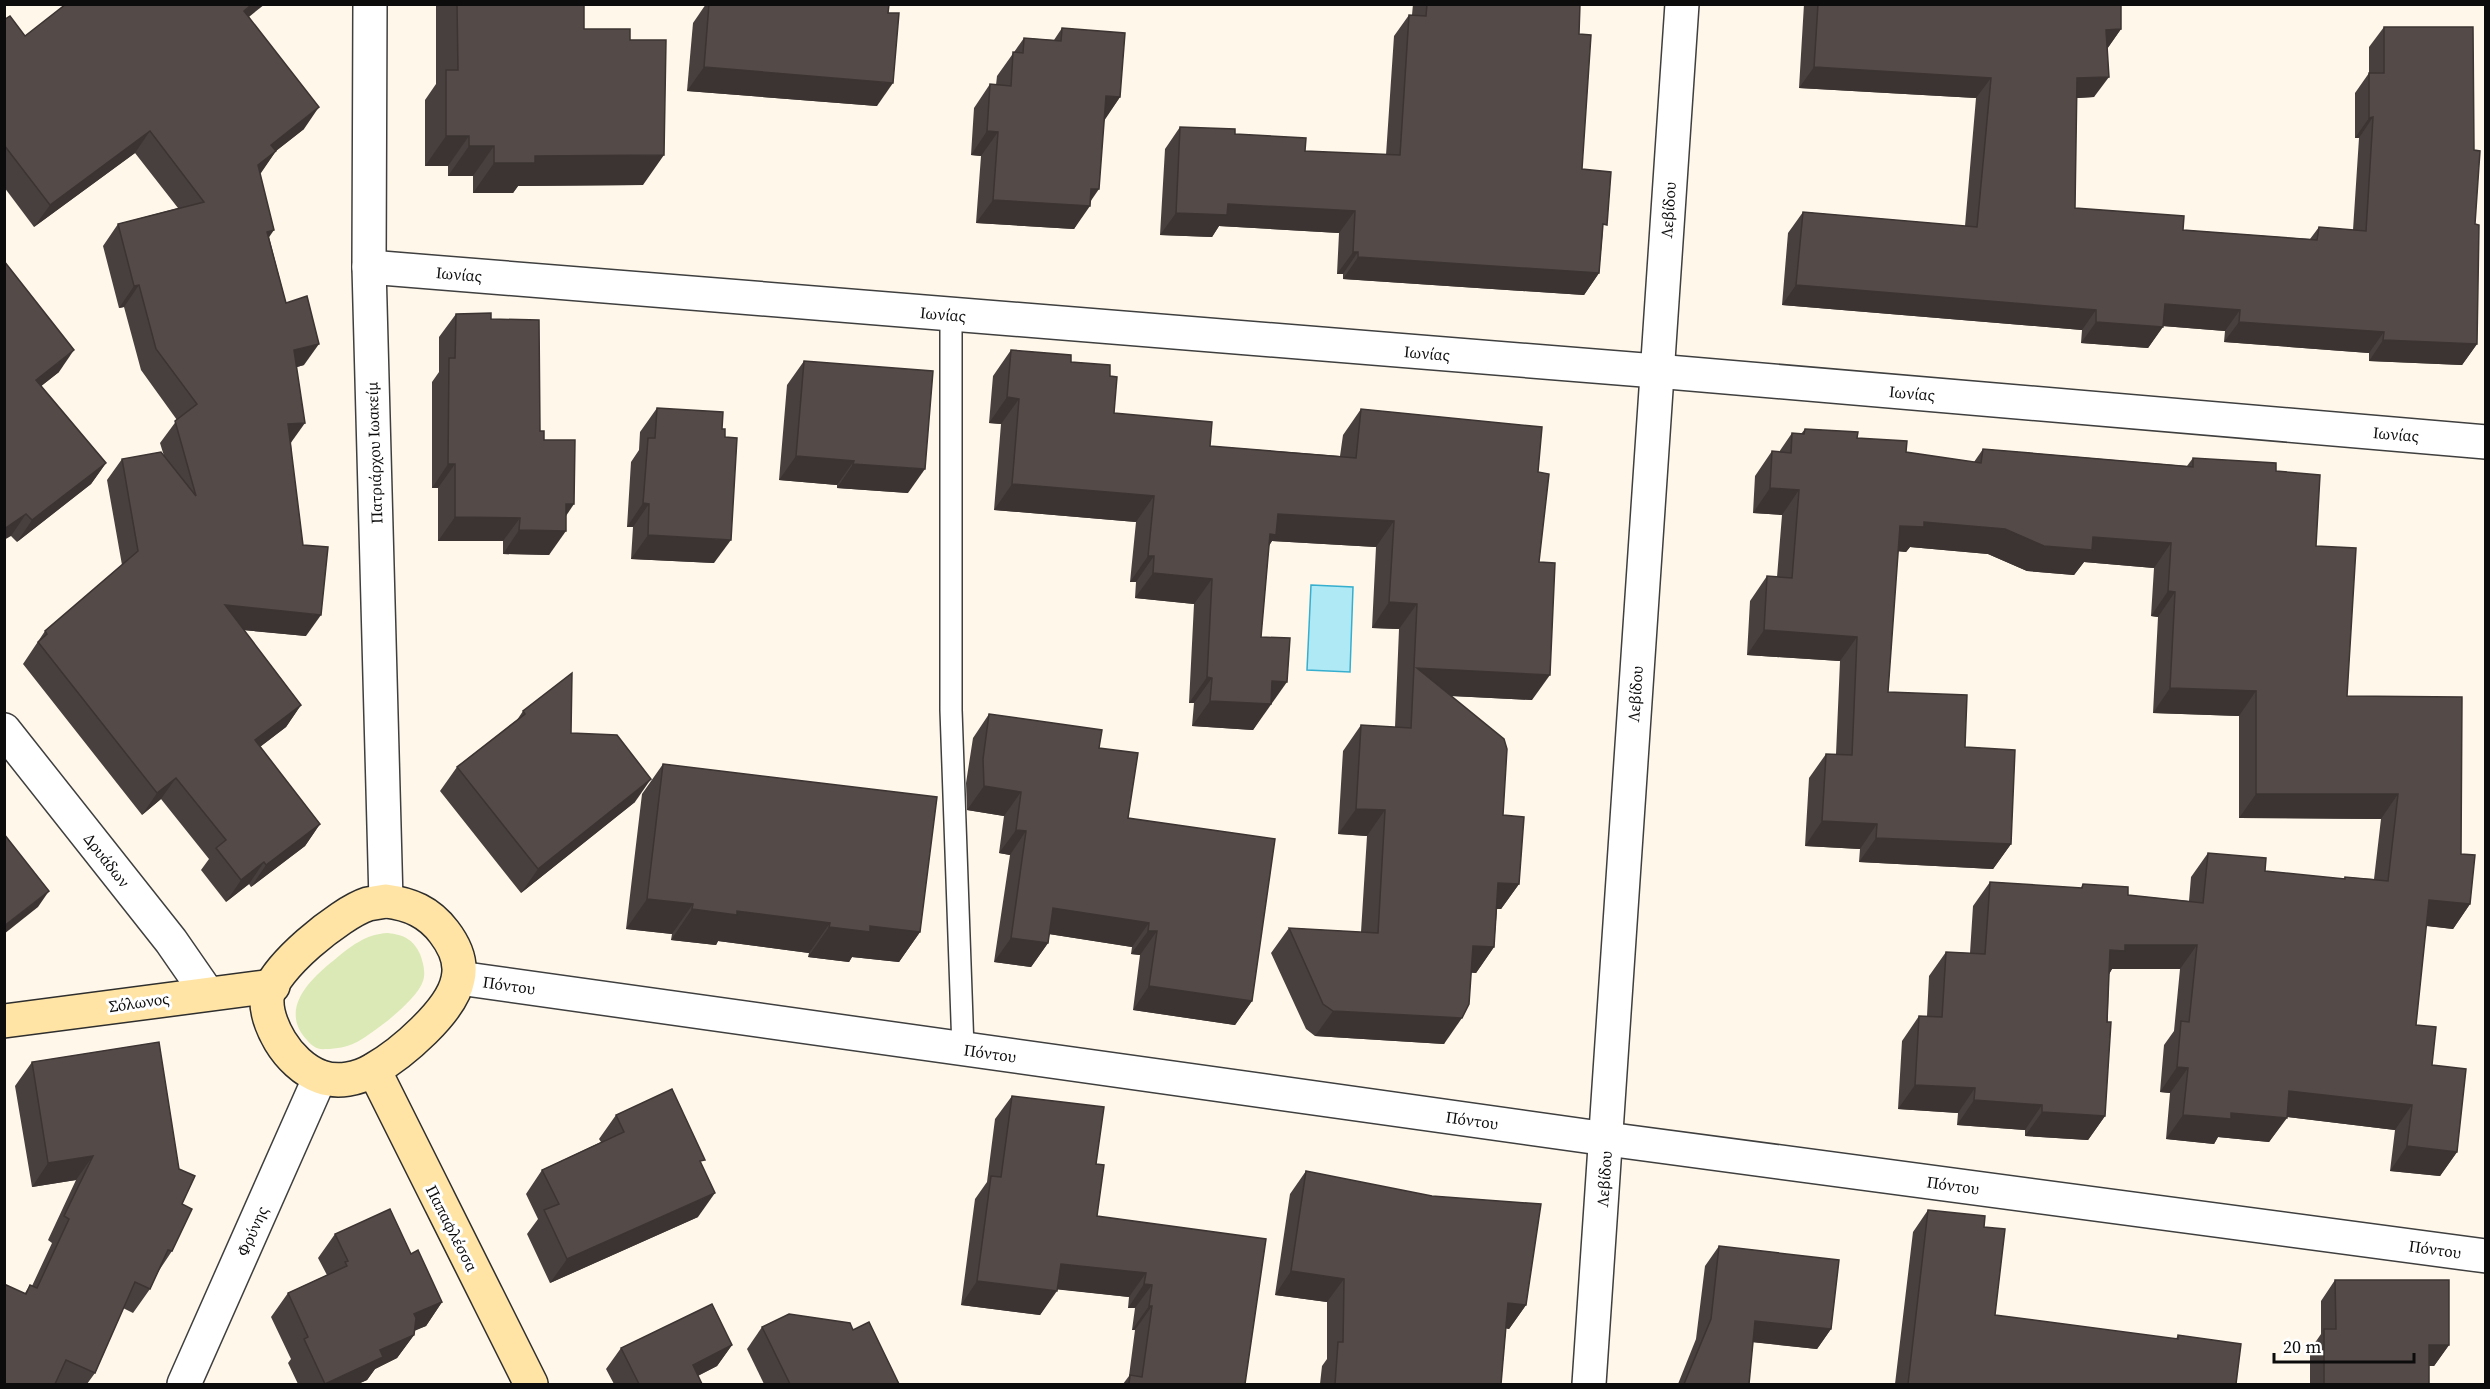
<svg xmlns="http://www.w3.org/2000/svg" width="2490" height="1389" viewBox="0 0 2490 1389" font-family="'Source Serif 4',serif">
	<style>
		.green { fill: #dae9b5 }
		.water { fill: #afe9f6; stroke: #36aece; stroke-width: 1.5 }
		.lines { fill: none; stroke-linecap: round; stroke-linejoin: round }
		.lane-casing { stroke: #3f3f3f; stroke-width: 24 }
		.street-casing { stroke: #3f3f3f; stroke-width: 36 }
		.secondary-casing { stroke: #2e2e2e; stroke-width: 36 }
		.lane { stroke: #fff; stroke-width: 21 }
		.street { stroke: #fff; stroke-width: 33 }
		.secondary { stroke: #ffe4a5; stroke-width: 33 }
		.wall { fill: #48403e }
		.shaded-wall { fill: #3b3432 }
		.building { fill: #544a48; stroke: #3b3432; stroke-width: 1.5 }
		.labels { text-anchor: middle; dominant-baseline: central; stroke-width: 6; stroke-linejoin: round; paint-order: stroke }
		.street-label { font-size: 16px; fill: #0c0c0c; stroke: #fff }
	</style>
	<rect width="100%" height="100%" fill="#fff7ea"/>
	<path class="green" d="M388 933C404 935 413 939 420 954 423 962 426 973 423 981 417 1000 375 1032 357 1042 347 1047 336 1049 326 1049 317 1050 312 1046 307 1040 279 1010 309 980 333 961 350 947 365 934 388 933Z"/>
	<path class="water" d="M1311 585 1353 587 1350 672 1307 670Z"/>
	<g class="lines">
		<defs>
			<path id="lane" d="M951 314V710L963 1049"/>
			<g id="street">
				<path d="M370 4 369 267 386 901"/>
				<path d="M369 267 1656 371 2486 442"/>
				<path d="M4 730 171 941 207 993"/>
				<path d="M459 978 1607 1139 2486 1256"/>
				<path d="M184 1384 320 1077"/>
				<path d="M1589 1384 1682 4"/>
			</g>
			<g id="secondary">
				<path d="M386 901C410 904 429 912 444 932 454 945 462 962 458 979 452 1011 401 1054 373 1070 358 1079 338 1083 321 1077 304 1071 289 1056 280 1041 273 1029 266 1013 267 998 271 969 340 913 368 904 374 903 380 902 386 901Z"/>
				<path d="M4 1021 273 986"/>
				<path d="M374 1070 531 1384"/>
			</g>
		</defs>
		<use href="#lane" class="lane-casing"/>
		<use href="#street" class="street-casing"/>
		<use href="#secondary" class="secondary-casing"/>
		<use href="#lane" class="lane"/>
		<use href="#street" class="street"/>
		<use href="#secondary" class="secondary"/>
	</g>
	<g class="wall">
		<path d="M436 4H584V29L630 40 643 185 518 186 513 193H473V176H448V166H425V100L436 84Z"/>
		<path d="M706 4H889L877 106 687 91 693 23Z"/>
		<path d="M1413 4H1580L1578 27 1582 169 1603 230 1599 273 1584 295 1343 279V274H1337L1339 233 1219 226 1212 237 1160 235 1165 149 1180 127 1235 134 1305 151 1386 155 1394 36 1409 15H1412Z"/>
		<path d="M1804 4H2121V29L2107 49 2094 97 2076 98 2075 208 2183 230 2310 239 2319 227 2353 230 2359 138H2355V93L2369 73V47L2384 27 2475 224 2477 344 2462 365 2369 361V353L2224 342 2225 331 2163 326 2148 348 2081 343 2082 330 1782 305 1788 233 1803 212 1965 226 1976 98 1799 88Z"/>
		<path d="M249 17 304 129 276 151 260 173 269 237 286 303 304 365 297 367 291 444 306 636 244 630 301 705 286 727 260 747 320 824 305 846 251 887 249 884 226 902 201 870 209 859 161 799 142 815 23 664 45 631 122 565 107 480 122 459 164 456 160 443 177 420 141 370 124 307 119 308 103 246 118 224 178 208 135 153 34 227 4 187V20L25 36Z"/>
		<path d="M1062 28 1120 97 1104 120 1091 201 1074 229 976 223 981 156 971 155 974 108 990 84 996 85 997 76 1024 38 1054 40Z"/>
		<path d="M4 261 59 372 41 386 106 463 91 484 17 542 11 536Z"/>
		<path d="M456 314 491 319 544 440 566 517 549 555 503 554V541H438V488H432V382L439 372V337Z"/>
		<path d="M1011 350 1071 362 1110 376 1114 413 1210 446 1340 456 1343 435 1361 409 1538 472 1539 562 1532 700 1451 696 1503 815 1519 884 1501 909H1497L1494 947 1476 973 1471 972 1444 1044 1315 1036 1306 1029 1271 953 1289 928 1361 932 1367 836 1338 834 1343 751 1361 725 1395 727 1399 629 1372 628 1376 547 1272 541 1269 546 1261 637 1269 707H1268L1253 730 1192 726 1194 703H1189L1194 604 1135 598 1136 582H1130L1136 522 994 510 1001 424 989 423 993 376Z"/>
		<path d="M804 361 908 493 837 488V485L779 480 787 385Z"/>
		<path d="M657 408 714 563 631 559 633 527H627L631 462 639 450 640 432Z"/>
		<path d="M1805 429 1857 438 1906 452 1974 462 1983 449 2187 466 2193 458 2276 471 2316 546 2347 696 2461 854 2470 904 2453 929 2426 926 2416 1025 2432 1065 2457 1152 2440 1176 2390 1171 2395 1130 2287 1117 2269 1142 2218 1137 2214 1144 2166 1139 2170 1093 2160 1092 2164 1045 2174 1031 2180 969H2112L2109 974 2105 1116 2088 1140 2025 1136V1130L1957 1125 1958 1113 1898 1109 1902 1041 1919 1016H1927L1929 976 1946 952 1970 953 1973 906 1990 882 2081 888 2083 884 2128 895 2189 901 2191 877 2208 853 2265 871 2343 879 2345 877 2374 879 2381 819 2239 818V716L2153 713 2158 617 2151 616 2154 568 2084 562 2074 575 2027 571 1988 554 1910 547 1906 552 1898 551 1888 692 1965 747 2011 844 1993 869 1859 862 1860 849 1805 846 1809 778 1826 754H1836L1840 661 1747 655 1750 601 1767 576 1777 577 1782 515 1753 513 1755 476 1772 451 1779 452 1792 433 1801 434Z"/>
		<path d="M523 711 571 733 635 802 521 893 440 791 457 767 517 720Z"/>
		<path d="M989 714 1099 748 1128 818 1252 1001 1235 1025 1133 1010 1140 955 1131 954 1132 947 1049 934 1048 943 1031 967 994 962 1010 855 999 853 1004 816 967 810 966 783 973 738Z"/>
		<path d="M663 764 920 932 899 962 852 957 849 962 808 957 809 953 718 941 716 945 671 940 672 934 626 929 642 794Z"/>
		<path d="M32 1062 182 1204 172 1251 158 1272 150 1289 133 1313 123 1308 95 1373 87 1384H4L25 1293 30 1285 32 1286 52 1243 48 1240 76 1180 32 1187 15 1086Z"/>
		<path d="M1012 1096 1096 1164 1097 1216 1245 1384H1123L1129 1376 1135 1330H1132L1135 1308H1128L1129 1297 1057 1289 1040 1315 961 1305 975 1199 987 1182 995 1119Z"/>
		<path d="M616 1115 701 1164 698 1217 550 1283 527 1234 538 1219 526 1194 542 1170 601 1142 599 1139Z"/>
		<path d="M1306 1171 1526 1305 1509 1329 1506 1328 1501 1384H1320L1322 1366 1327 1359V1302L1275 1295 1290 1194Z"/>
		<path d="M1928 1210 1984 1227 1995 1315 2176 1339 2178 1335 2236 1384H1895L1913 1232Z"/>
		<path d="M335 1234 411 1254 442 1302 426 1326 415 1330 414 1335 397 1358 375 1369 367 1380 358 1384H298L288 1363 291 1359 271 1317 288 1293 327 1275 318 1258Z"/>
		<path d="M1719 1246 1831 1329 1817 1349 1753 1342 1749 1384H1678L1696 1339 1705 1266Z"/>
		<path d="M2335 1280 2449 1345 2434 1366H2429V1384H2310V1350L2321 1334V1301Z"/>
		<path d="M762 1327 853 1330 899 1384H764L747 1349Z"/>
		<path d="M732 1345 717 1366 698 1376 702 1384H614L606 1369 621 1348Z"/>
	</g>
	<g class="shaded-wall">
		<path d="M252 4H265L229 33 244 11Z"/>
		<path d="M2121 29 2107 49 2106 30Z"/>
		<path d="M704 67 893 83 877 106 687 91Z"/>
		<path d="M1814 67 1991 78 1976 98 1799 88Z"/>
		<path d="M2109 77 2094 97 2062 99 2077 78Z"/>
		<path d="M1106 96 1120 97 1104 121Z"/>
		<path d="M319 107 304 129 263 161 276 151 261 173 243 186 271 145Z"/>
		<path d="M2373 117 2359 138H2355L2369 118Z"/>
		<path d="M150 131 135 153 34 227 50 205Z"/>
		<path d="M987 131 998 132 981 156 971 155Z"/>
		<path d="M446 136H469L448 166H425Z"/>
		<path d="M469 146H494L473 176H448Z"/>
		<path d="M664 155 643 185 518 186 513 193H473L494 163 535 156Z"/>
		<path d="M1091 189H1099L1088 205 1090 206 1074 229 976 223 993 200Z"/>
		<path d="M1228 204 1355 211 1339 233 1219 226 1212 237 1160 235 1176 213Z"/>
		<path d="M274 230 259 252 267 232Z"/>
		<path d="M1353 252H1358L1343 274H1337Z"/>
		<path d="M1358 257 1599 273 1584 295 1343 279Z"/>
		<path d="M139 285 124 307 119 308 134 286Z"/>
		<path d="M1796 285 2096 310 2082 330 1782 305Z"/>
		<path d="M2165 304 2240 310 2225 331 2150 325Z"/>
		<path d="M2096 322 2163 327 2148 348 2081 343Z"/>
		<path d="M2239 322 2384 332 2369 353 2224 342Z"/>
		<path d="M2383 340 2477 344 2462 365 2369 361Z"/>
		<path d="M319 344 304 365 279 372 294 350Z"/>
		<path d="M74 350 59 372 21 402 36 380Z"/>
		<path d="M1007 397 1019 399 1001 424 989 423Z"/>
		<path d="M305 423 290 444 288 424Z"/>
		<path d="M796 456 854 461 837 485 779 480Z"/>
		<path d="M106 463 91 484 17 542 32 520Z"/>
		<path d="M448 464H455L438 488H432Z"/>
		<path d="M853 464 925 469 908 493 837 488Z"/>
		<path d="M1012 484 1154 496 1136 522 994 510Z"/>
		<path d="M1770 488 1799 490 1782 515 1753 513Z"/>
		<path d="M643 503 649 504 633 527H627Z"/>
		<path d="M566 504H574L558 528Z"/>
		<path d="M26 514 11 536 4 540V529Z"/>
		<path d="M1278 514 1394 521 1376 547 1272 541 1258 561Z"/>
		<path d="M455 517 520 518 503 541H438Z"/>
		<path d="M1924 522 2093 537 2171 543 2154 568 2084 562 2074 575 2027 571 1988 554 1910 547 1906 552 1883 550 1900 526Z"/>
		<path d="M519 530 566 531 549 555 503 554Z"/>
		<path d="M648 535 731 540 714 563 631 559Z"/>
		<path d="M1148 556H1154L1136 582H1130Z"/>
		<path d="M1153 573 1212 579 1194 604 1135 598Z"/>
		<path d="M2168 591 2175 592 2158 617 2151 616Z"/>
		<path d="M1389 602 1417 604 1399 629 1372 628Z"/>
		<path d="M225 605 321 615 306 636 210 627Z"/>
		<path d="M1764 630 1857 637 1840 661 1747 655Z"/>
		<path d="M1417 668 1550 675 1532 700 1413 694Z"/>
		<path d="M1207 677 1212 678 1194 703H1189Z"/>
		<path d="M1272 681 1287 682 1253 730 1192 726 1210 701Z"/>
		<path d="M2170 688 2256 691 2239 716 2153 713Z"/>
		<path d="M301 705 286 727 240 762 255 740Z"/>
		<path d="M176 778 161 799 142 815 157 793Z"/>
		<path d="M651 779 635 802 521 893 538 869Z"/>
		<path d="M984 786 1021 792 1004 816 967 810Z"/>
		<path d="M2256 794H2398L2381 819 2239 818Z"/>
		<path d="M1356 809 1385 810 1367 836 1338 834Z"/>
		<path d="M1822 821 1877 824 1860 849 1805 846Z"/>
		<path d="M320 824 305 846 251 887 266 865Z"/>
		<path d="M1016 830 1026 831 1010 855 999 853Z"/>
		<path d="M1876 838 2011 844 1993 869 1859 862Z"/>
		<path d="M264 862 249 884 226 902 241 880Z"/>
		<path d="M1498 883 1519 884 1501 909 1481 908Z"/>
		<path d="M49 891 38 907 4 934V926Z"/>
		<path d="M647 899 693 904 672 934 626 929Z"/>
		<path d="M2429 900 2470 904 2453 929 2412 924Z"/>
		<path d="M1053 908 1149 923 1132 947 1036 932Z"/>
		<path d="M692 909 737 911 830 923 809 953 718 941 716 945 671 940Z"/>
		<path d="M870 926 920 932 899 962 852 957 849 962 808 957 829 927Z"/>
		<path d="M1148 931H1157L1140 955 1131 954Z"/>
		<path d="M1011 938 1048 943 1031 967 994 962Z"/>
		<path d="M2125 945H2197L2180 969H2112L2108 976 2110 950Z"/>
		<path d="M1473 946 1494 947 1476 973 1455 972Z"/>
		<path d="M1149 986 1252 1001 1235 1025 1133 1010Z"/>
		<path d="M1333 1011 1462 1018 1444 1044 1315 1036Z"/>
		<path d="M2177 1067 2188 1068 2170 1093 2160 1092Z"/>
		<path d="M1915 1085 1975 1088 1958 1113 1898 1109Z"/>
		<path d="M2289 1091 2412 1105 2395 1130 2272 1115Z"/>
		<path d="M1974 1100 2042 1105 2025 1130 1957 1125Z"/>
		<path d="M2042 1112 2105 1116 2088 1140 2025 1136Z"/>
		<path d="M2231 1113 2287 1118 2269 1142 2218 1137 2214 1144 2166 1139 2183 1115Z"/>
		<path d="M2407 1146 2457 1152 2440 1176 2390 1171Z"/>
		<path d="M93 1156 76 1180 32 1187 48 1163Z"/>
		<path d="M715 1193 698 1217 550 1283 567 1259Z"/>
		<path d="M1061 1264 1146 1273 1129 1297 1044 1288Z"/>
		<path d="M1291 1271 1344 1279 1327 1302 1275 1295Z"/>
		<path d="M977 1281 1057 1291 1040 1315 961 1305Z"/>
		<path d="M1144 1284 1152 1285 1135 1308H1128Z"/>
		<path d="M442 1302 426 1326 398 1338 414 1314Z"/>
		<path d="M1508 1303 1526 1305 1509 1329 1491 1326Z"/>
		<path d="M1149 1306H1152L1135 1330H1132Z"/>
		<path d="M1755 1321 1831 1329 1817 1349 1741 1341Z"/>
		<path d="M414 1335 397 1358 375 1369 367 1380 358 1384H325L372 1362 380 1350Z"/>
		<path d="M732 1345 717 1366 681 1384 693 1365Z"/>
		<path d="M2429 1345H2449L2434 1366H2415Z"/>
	</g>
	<g class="building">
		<path d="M66 4H252L244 11 319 107 271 145 276 151 258 165 274 230 267 232 286 303 307 296 319 344 294 350 305 423 288 424 303 545 328 547 321 615 225 605 301 705 255 740 320 824 266 865 264 862 241 880 216 848 226 840 176 778 157 793 38 642 47 634 45 631 138 551 122 459 161 452 196 496 175 421 197 404 156 349 139 285 134 286 118 224 204 202 150 131 50 205 4 145V20L10 16 25 36Z"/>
		<path d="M457 4H584V29H630V40H666L664 155 535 156V163H494V146H469V136H446V70H458Z"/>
		<path d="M709 4H889L888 13H899L893 83 704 67Z"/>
		<path d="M1427 4H1580L1579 34 1591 35 1582 169 1611 172 1607 225 1603 224 1599 273 1358 257V252H1353L1355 211 1228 204 1227 215 1176 213 1180 127 1235 129V134L1306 138 1305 151 1400 155 1409 15 1426 16Z"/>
		<path d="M1818 4H2121V29L2106 30 2109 77 2077 78 2075 208 2184 216 2183 230 2317 240 2319 227 2366 231 2373 117 2369 118V73H2384V27H2473L2474 150 2480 151 2475 224 2479 225 2477 344 2383 340 2384 332 2239 322 2240 310 2165 304 2163 327 2096 322V310L1796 285 1803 212 1977 227 1991 78 1814 67Z"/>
		<path d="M1062 28 1125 33 1120 97 1106 96 1099 189H1091L1090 206 993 200 998 132 987 131 990 84 1011 86 1013 52 1023 53 1024 38 1061 41Z"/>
		<path d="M4 261 74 350 36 380 106 463 32 520 26 514 4 529Z"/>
		<path d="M491 313V319L539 320 540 431H544V440H575L574 504H566V531L519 530 520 518 455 517V464H448L449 358H455L456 314Z"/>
		<path d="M1011 350 1071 355V362L1110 365V376L1117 377 1114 413 1212 422 1210 446 1356 458 1361 409 1542 427 1538 472 1549 474 1539 562 1555 563 1550 675 1417 668 1504 739 1507 749 1503 815 1524 817 1519 884 1498 883 1494 947 1473 946 1469 1004 1462 1018 1333 1011 1323 1004 1289 928 1378 933 1385 810 1356 809 1361 725 1411 728 1417 604 1389 602 1394 521 1278 514 1276 535 1270 534 1261 637 1290 638 1287 682 1272 681 1271 704 1210 701 1212 678 1207 677 1212 579 1153 573 1154 556H1148L1154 496 1012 484 1019 399 1007 397Z"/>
		<path d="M804 361 933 371 925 469 853 464 854 461 796 456Z"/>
		<path d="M657 408 723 412 722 429H725V437L737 438 731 540 648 535 649 504 643 503 648 438H655Z"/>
		<path d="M1805 429 1858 432 1857 438 1907 441 1906 452 1981 463 1983 449 2193 467V458L2276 463V471L2320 475 2316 546 2356 548 2347 696 2462 697 2461 854 2475 855 2470 904 2429 900 2416 1025 2436 1027 2432 1065 2466 1069 2457 1152 2407 1146 2412 1105 2289 1091 2287 1118 2231 1113V1119L2183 1115 2188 1068 2177 1067 2181 1021 2189 1022 2197 945H2125V951L2110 950 2107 1022H2111L2105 1116 2042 1112V1105L1974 1100 1975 1088 1915 1085 1919 1016 1942 1017 1946 952 1985 954 1990 882 2082 888 2083 884 2128 887V895L2203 903 2208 853 2266 858 2265 871 2345 879V877L2388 881 2398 794H2256V691L2170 688 2175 592 2168 591 2171 543 2093 537 2092 550 2044 546 2005 529 1924 522V527L1900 526 1888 692 1967 695 1965 747 2015 750 2011 844 1876 838 1877 824 1822 821 1826 754 1852 755 1857 637 1764 630 1767 576 1792 578 1799 490 1770 488 1772 451 1791 453 1792 433 1804 434Z"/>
		<path d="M572 673 571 733 617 735 651 779 538 869 457 767 525 714 523 711Z"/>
		<path d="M989 714 1102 730 1099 748 1138 753 1128 818 1275 839 1252 1001 1149 986 1157 931H1148L1149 923 1053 908 1048 943 1011 938 1026 831 1016 830 1021 792 984 786 983 759Z"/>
		<path d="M663 764 937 797 920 932 870 926V932L829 927 830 923 737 911V915L692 909 693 904 647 899Z"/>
		<path d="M4 834 49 891 4 926Z"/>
		<path d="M159 1042 179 1169 195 1176 182 1204 192 1209 172 1251 168 1250 150 1289 135 1282 95 1373 66 1360 55 1384H4V1284L26 1294 30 1285 37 1288 69 1219 64 1216 93 1156 48 1163 32 1062Z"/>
		<path d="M672 1089 705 1160 700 1161 715 1193 567 1259 544 1210 559 1204 542 1170 624 1132 616 1115Z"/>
		<path d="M1012 1096 1104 1107 1096 1164 1104 1165 1097 1216 1266 1239 1245 1384H1129L1130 1375 1142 1377 1152 1306H1149L1152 1285 1144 1284 1146 1273 1061 1264 1057 1291 977 1281 991 1176 1001 1177Z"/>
		<path d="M1306 1171 1432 1196 1541 1204 1526 1305 1508 1303 1501 1384H1335L1338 1342H1343L1344 1279 1291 1271Z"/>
		<path d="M390 1209 411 1254 418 1250 442 1302 414 1314 416 1318 414 1335 380 1350 383 1357 325 1384 304 1339 308 1337 288 1293 347 1266 345 1262 348 1261 335 1234Z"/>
		<path d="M1928 1210 1985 1216 1984 1227 2005 1229 1995 1315 2178 1339V1335L2241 1344 2236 1384H1908Z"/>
		<path d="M1719 1246 1839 1260 1831 1329 1755 1321 1749 1384H1684L1711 1319Z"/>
		<path d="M2335 1280H2449V1345H2429V1384H2324V1329H2336Z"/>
		<path d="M712 1304 732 1345 693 1365 702 1384H639L621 1348Z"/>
		<path d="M789 1314 850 1323 853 1330 869 1322 899 1384H790L762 1327Z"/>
	</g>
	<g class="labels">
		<g class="street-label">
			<text transform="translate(1668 210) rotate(-86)">Λεβίδου</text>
			<text transform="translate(459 274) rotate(5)">Ιωνίας</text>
			<text transform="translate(943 314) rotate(5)">Ιωνίας</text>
			<text transform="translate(1427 353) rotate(5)">Ιωνίας</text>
			<text transform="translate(1912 393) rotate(5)">Ιωνίας</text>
			<text transform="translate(2396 434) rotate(5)">Ιωνίας</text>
			<text transform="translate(374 453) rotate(-92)">Πατριάρχου Ιωακείμ</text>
			<text transform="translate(1635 694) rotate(-86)">Λεβίδου</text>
			<text transform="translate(107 860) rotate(52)">Δρυάδων</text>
			<text transform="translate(509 985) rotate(8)">Πόντου</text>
			<text transform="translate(139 1002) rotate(-8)">Σόλωνος</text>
			<text transform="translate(990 1053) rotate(8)">Πόντου</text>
			<text transform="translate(1472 1120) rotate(8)">Πόντου</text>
			<text transform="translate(1604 1179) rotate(-86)">Λεβίδου</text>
			<text transform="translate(1953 1185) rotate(8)">Πόντου</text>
			<text transform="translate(452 1228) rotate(63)">Παπαφλέσσα</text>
			<text transform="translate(252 1231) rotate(-66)">Φρύνης</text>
			<text transform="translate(2435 1249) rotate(8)">Πόντου</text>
		</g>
	</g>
	<rect width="2490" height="1389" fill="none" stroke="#0c0c0c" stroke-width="12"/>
	<path d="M2274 1353v9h140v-9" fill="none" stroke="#0c0c0c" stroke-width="3"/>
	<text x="2283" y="1353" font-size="18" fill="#0c0c0c" stroke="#ffffff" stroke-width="4.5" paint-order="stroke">20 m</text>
</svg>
